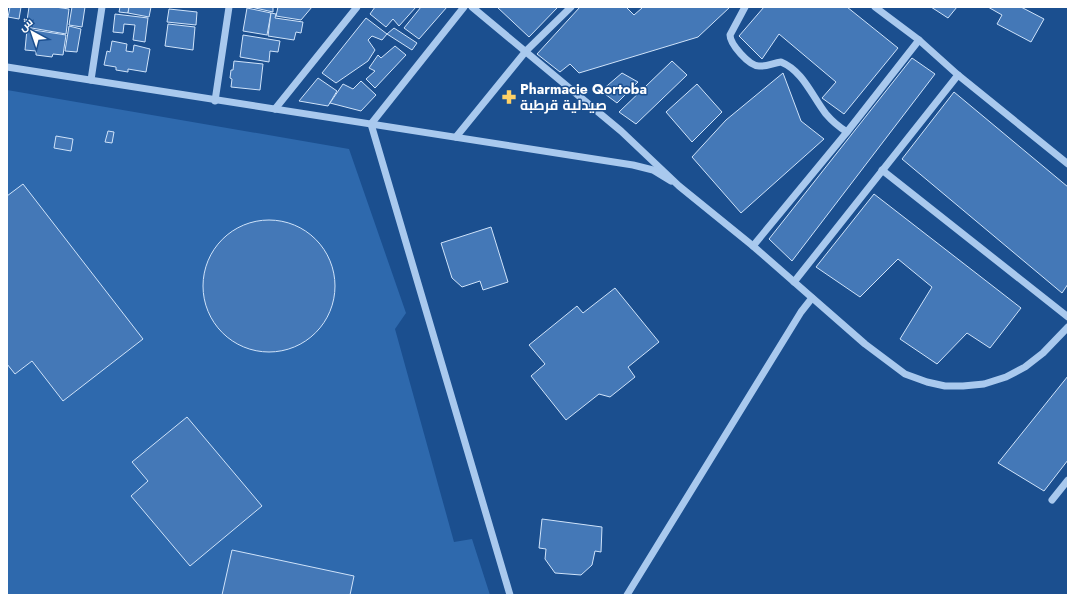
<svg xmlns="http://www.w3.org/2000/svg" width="1075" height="602" viewBox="0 0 1075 602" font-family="Jost,Cairo,sans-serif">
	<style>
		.green { fill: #2e69ad }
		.building { fill: #4478b7; stroke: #cfe3fa }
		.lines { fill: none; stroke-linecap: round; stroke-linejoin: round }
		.minor { stroke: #a9c9ee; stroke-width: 7 }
		.labels { text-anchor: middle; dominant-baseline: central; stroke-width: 3; stroke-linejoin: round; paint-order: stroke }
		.poi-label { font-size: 14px; font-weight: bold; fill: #fff; stroke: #1b4f8f; text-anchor: start }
	</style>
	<rect width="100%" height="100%" fill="#1b4f8f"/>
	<path class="green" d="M7 90 349 149 406 313 395 329 454 542 472 539 490 595H7Z"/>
	<g class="building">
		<path d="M10 7H21L19 19 8 17Z"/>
		<path d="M29 7H55L69 9 66 34 26 27Z"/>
		<path d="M72 7H85L82 27 69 25Z"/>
		<path d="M120 7H129L128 13 119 12Z"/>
		<path d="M129 7H151L149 17 128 13Z"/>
		<path d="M251 7H273V12Z"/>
		<path d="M278 7H312L301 20 276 16Z"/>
		<path d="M375 7H416L399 26 393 19 386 27 370 14Z"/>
		<path d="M421 7H447L419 39 404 28Z"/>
		<path d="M497 7H558L529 37Z"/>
		<path d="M580 7H626L634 15 642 8 641 7H730L698 37 579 73 570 64 560 72 537 54Z"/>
		<path d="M764 7H847L898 48 844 114 822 98 836 82 779 34 762 59 739 36Z"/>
		<path d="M931 7H957L948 18Z"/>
		<path d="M988 7H1021L1044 19 1031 42 997 24 1002 15Z"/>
		<path d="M247 8 271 13 267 35 243 31Z"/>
		<path d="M169 9 197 12 196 25 167 22Z"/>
		<path d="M271 13 276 14 275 18 303 22 301 33 296 32 294 40 268 36Z"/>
		<path d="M115 14 148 18 145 42 133 40 135 25 124 24 123 33 113 32Z"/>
		<path d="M366 18 387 34 382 40 372 36 368 40 375 50 368 61 336 83 322 73Z"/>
		<path d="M168 24 195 27 193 50 165 46Z"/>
		<path d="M69 26 81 29 77 52 65 51Z"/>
		<path d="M394 28 417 43 412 50 387 34Z"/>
		<path d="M27 29 66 35 63 55 53 54 52 57 36 55V51L25 50Z"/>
		<path d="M243 35 280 41 278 52 270 51 269 62 240 57Z"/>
		<path d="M112 41 127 44 126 51 133 52 134 45 150 49 146 72 128 69V72L116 70V67L104 65 107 51 110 52Z"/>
		<path d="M395 46 406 55 375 88 366 79 375 71 369 68 378 55 381 58Z"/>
		<path d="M912 58 935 74 792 261 769 239Z"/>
		<path d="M234 61 263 64 260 90 231 87 232 79 230 78 231 70H233Z"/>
		<path d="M672 61 687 75 636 124 619 112Z"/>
		<path d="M622 73 638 82 617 103 601 91Z"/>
		<path d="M783 73 801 121 824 139 741 213 692 157 726 120Z"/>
		<path d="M318 78 337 91 328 106 299 101Z"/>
		<path d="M361 81 376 95 361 111 330 103 343 84 353 89Z"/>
		<path d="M697 84 722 112 692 142 666 112Z"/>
		<path d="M954 92 1068 187V284L1062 293 902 159Z"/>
		<path d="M108 131 114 132 112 143 105 142Z"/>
		<path d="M56 136 73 139 71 151 54 148Z"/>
		<path d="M23 184 143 339 63 401 32 361 15 374 7 364V196Z"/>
		<path d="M874 194 1021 308 990 348 967 333 937 364 900 339 932 287 898 259 860 297 816 267Z"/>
		<circle cx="269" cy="286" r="66"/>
		<path d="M491 227 508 282 483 290 480 281 462 287 452 278 441 243Z"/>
		<path d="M615 288 659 342 628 367 635 377 610 397 599 394 566 420 531 376 545 364 529 345 577 306 583 313Z"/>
		<path d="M1068 376V460L1044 491 998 463Z"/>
		<path d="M187 417 262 506 190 566 131 496 148 481 132 462Z"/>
		<path d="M542 519 602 527 601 552 595 551 592 565 581 575 555 573 545 559 546 549 539 548Z"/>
		<path d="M232 550 354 576 350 595H222Z"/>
	</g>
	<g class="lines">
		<g class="minor">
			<path d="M464 7 371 124 510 595"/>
			<path d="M472 7 621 131 679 186 753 246 865 344 905 374 927 382 945 386H963L984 384 1006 377 1025 367 1043 353 1068 327"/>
			<path d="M745 7 730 35C730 44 749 66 759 66 766 67 773 63 781 62 803 71 812 96 826 114 832 121 839 127 847 132"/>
			<path d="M875 7 919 40 958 75 1068 164"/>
			<path d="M7 67C215 100 424 132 633 165L653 170 671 181"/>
			<path d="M91 80 102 7"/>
			<path d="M215 101 229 7"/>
			<path d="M275 109 357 7"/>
			<path d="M456 137 526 51 571 7"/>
			<path d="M882 170 1068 317"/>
			<path d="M753 246 847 132 919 40"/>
			<path d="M794 282 958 75"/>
			<path d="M1052 500 1068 480"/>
			<path d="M627 595 801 312 812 298"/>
		</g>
	</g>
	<defs>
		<symbol id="pharmacy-bare" viewBox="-9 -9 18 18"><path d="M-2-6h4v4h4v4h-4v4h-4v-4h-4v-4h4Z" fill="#ffd166" stroke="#1b4f8f" stroke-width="2.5" paint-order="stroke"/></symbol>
	</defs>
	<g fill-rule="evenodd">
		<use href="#pharmacy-bare" x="499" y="87" width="20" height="20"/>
	</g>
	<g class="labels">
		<g class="poi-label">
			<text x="520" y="89">Pharmacie Qortoba<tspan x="520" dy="16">صيدلية قرطبة</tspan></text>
		</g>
	</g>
	<rect width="1075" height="602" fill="none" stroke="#ffffff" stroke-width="16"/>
	<g transform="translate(32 32) rotate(320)" stroke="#1b4f8f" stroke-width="3" paint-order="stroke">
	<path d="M0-3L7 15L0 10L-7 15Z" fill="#ffffff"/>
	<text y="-6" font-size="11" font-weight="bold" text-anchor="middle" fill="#ffffff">ش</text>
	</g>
</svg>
